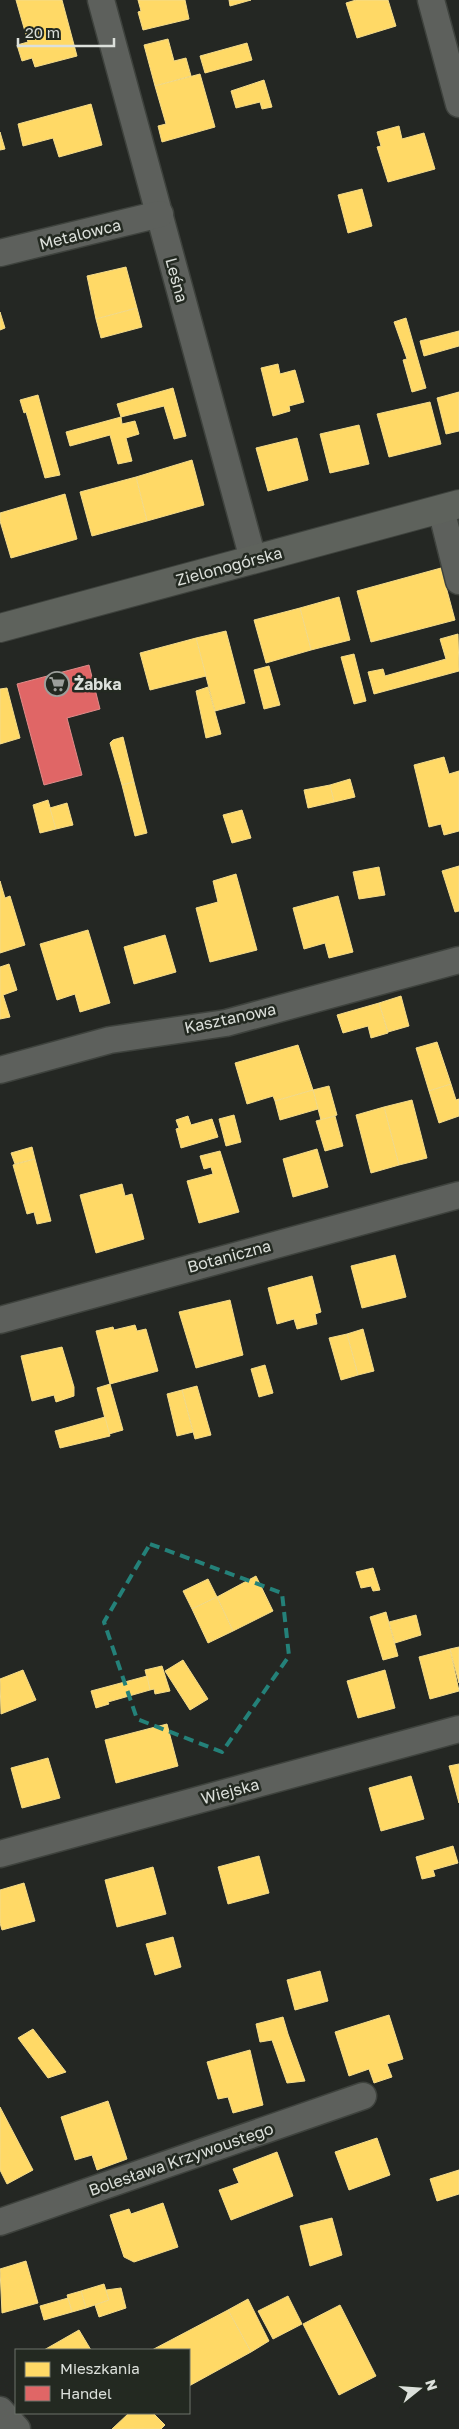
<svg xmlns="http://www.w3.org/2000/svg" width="459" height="2429" viewBox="0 0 459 2429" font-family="'Golos Text',sans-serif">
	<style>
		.homes { fill: #ffd966; stroke: #f4db89 }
		.shops { fill: #e06666; stroke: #df8b89 }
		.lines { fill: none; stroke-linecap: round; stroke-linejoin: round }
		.street-casing { stroke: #3e423d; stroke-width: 29 }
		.secondary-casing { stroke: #3e423d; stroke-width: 30 }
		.street { stroke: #5d605c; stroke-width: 26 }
		.secondary { stroke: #5e625c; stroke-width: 28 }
		.marked { fill: none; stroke: #248179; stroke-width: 4; stroke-dasharray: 10 6; stroke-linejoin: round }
		.labels { text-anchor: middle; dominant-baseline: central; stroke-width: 5; stroke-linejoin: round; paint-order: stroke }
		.street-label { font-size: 16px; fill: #dce0db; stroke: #232921 }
		.poi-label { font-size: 16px; font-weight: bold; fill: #dce0db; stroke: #232921; text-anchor: start }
	</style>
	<rect width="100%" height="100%" fill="#242723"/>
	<g class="homes">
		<path d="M16 0H62L77 56 35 67 32 58 22 61 17 45 28 42Z"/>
		<path d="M138 0H185L189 19 143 30 138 12 141 11Z"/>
		<path d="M229 0H251L230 6Z"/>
		<path d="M356 0H388L396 26 357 38 346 3Z"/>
		<path d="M168 39 174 61 186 58 191 76 155 86 144 45Z"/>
		<path d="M247 43 252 60 205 73 200 56Z"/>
		<path d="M200 74 215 127 162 142 158 126 166 124 155 86Z"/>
		<path d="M264 80 272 107 262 109 260 102 236 108 231 91Z"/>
		<path d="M91 104 102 145 59 157 53 138 23 146 18 124Z"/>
		<path d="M399 126 402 139 424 133 435 169 388 182 377 147 381 146 377 132Z"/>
		<path d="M0 132 5 149 0 150Z"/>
		<path d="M362 189 372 226 348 233 338 195Z"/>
		<path d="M126 267 137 308 96 319 87 276Z"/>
		<path d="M137 308 142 327 101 338 96 319Z"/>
		<path d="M0 312 5 328 0 330Z"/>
		<path d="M406 318 426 388 412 392 403 360 407 359 394 322Z"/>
		<path d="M459 331V346L424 356 420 341Z"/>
		<path d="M278 364 280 374 295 370 304 402 289 406 290 411 273 416 261 368Z"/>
		<path d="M173 388 186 436 174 439 164 406 121 417 117 404Z"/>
		<path d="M459 392V431L446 434 437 398Z"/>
		<path d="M38 395 60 475 45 478 26 412 24 413 20 400Z"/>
		<path d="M430 402 441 444 389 457 377 414Z"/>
		<path d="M121 417 122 424 135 421 139 434 126 438 132 461 118 464 110 435 70 446 66 432Z"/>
		<path d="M359 425 369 464 330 473 320 434Z"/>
		<path d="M297 438 308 480 268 491 256 448Z"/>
		<path d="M192 460 204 505 147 521 136 477Z"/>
		<path d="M136 477 147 521 92 536 80 492Z"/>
		<path d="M65 494 77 539 11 558 0 521V513Z"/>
		<path d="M441 568 455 620 371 642 357 591Z"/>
		<path d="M339 597 350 640 311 650 300 608Z"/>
		<path d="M300 608 311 650 266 663 254 620Z"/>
		<path d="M226 631 245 703 215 711 196 638Z"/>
		<path d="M458 634 459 671 374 694 368 672 383 669 385 676 446 659 440 639Z"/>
		<path d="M196 638 206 676 150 690 140 653Z"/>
		<path d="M354 654 366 701 354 704 341 657Z"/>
		<path d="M269 666 280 705 264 709 254 670Z"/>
		<path d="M208 687 221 734 206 738 196 691Z"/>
		<path d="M7 688 20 738 0 744V689Z"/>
		<path d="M123 737 134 782 122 785 110 743 113 740Z"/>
		<path d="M444 757 449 774 459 771V831L444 835 441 824 429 827 414 765Z"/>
		<path d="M350 779 355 797 334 802 330 785Z"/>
		<path d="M134 782 147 833 135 836 122 785Z"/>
		<path d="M330 785 334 802 308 808 304 790Z"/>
		<path d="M48 800 56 829 40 833 33 805Z"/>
		<path d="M67 803 73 825 56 829 50 808Z"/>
		<path d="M242 810 251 838 232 843 223 815Z"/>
		<path d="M459 866V911L455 912 442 871Z"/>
		<path d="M379 867 385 895 359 899 353 872Z"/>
		<path d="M236 874 257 950 210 962 196 908 218 902 213 881Z"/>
		<path d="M0 881 5 898 10 896 25 945 0 953Z"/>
		<path d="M338 896 353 952 329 958 325 943 304 949 293 908Z"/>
		<path d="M88 930 110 1003 80 1012 75 994 57 1000 40 944Z"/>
		<path d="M165 935 176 972 134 984 124 947Z"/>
		<path d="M9 964 17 990 3 995 10 1017 0 1019V967Z"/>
		<path d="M401 996 409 1026 388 1032 379 1003Z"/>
		<path d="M379 1003 388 1033 371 1038 368 1026 343 1033 337 1015Z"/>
		<path d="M437 1042 451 1084 429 1091 416 1048Z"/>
		<path d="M298 1045 313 1090 275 1101 273 1096 247 1104 235 1063Z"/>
		<path d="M451 1084 456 1100 459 1099V1116L439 1123 429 1091Z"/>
		<path d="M329 1086 337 1115 321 1120 313 1090Z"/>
		<path d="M313 1090 318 1109 280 1120 275 1101Z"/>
		<path d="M412 1100 427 1158 399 1165 384 1107Z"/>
		<path d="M384 1107 399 1165 371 1173 356 1115Z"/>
		<path d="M234 1115 241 1142 226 1146 219 1119Z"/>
		<path d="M188 1116 191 1125 212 1119 218 1137 181 1148 176 1129 179 1128 176 1120Z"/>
		<path d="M335 1116 343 1146 325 1151 316 1121Z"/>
		<path d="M32 1147 35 1159 15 1164 11 1153Z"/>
		<path d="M317 1149 328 1187 293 1197 283 1159Z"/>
		<path d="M220 1151 239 1212 199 1223 187 1181 213 1174 211 1167 204 1169 200 1156Z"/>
		<path d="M35 1159 51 1221 37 1224 34 1212 27 1214 13 1165Z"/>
		<path d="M122 1184 125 1196 132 1194 144 1239 96 1253 80 1195Z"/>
		<path d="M395 1255 406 1297 362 1308 351 1266Z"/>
		<path d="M312 1276 321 1312 315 1314 317 1324 297 1329 294 1319 277 1324 268 1288Z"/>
		<path d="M230 1300 243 1355 196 1368 179 1312Z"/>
		<path d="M135 1325 137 1331 146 1329 158 1371 110 1384 96 1331 113 1327 114 1330Z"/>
		<path d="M363 1329 374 1371 358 1375 347 1334Z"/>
		<path d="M347 1334 358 1375 341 1380 329 1338Z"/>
		<path d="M62 1347 74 1387V1396L56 1402 54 1395 32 1401 21 1356Z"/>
		<path d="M265 1365 273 1393 259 1397 251 1369Z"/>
		<path d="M110 1384 123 1430 109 1434 97 1388Z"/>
		<path d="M197 1386 211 1435 195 1439 182 1390Z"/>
		<path d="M182 1390 193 1432 177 1436 167 1394Z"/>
		<path d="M105 1417 110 1436 60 1448 55 1431Z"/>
		<path d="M373 1568 380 1590 373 1591 371 1586 361 1588 356 1572Z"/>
		<path d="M256 1576 273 1611 233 1631 217 1597Z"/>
		<path d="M208 1579 217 1597 192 1609 183 1591Z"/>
		<path d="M217 1597 233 1631 208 1643 192 1609Z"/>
		<path d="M386 1612 398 1656 383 1660 370 1617Z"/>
		<path d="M416 1615 421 1635 395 1643 389 1622Z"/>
		<path d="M459 1647V1683L450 1649Z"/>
		<path d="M450 1649 459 1691 430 1699 419 1657Z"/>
		<path d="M183 1660 208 1699 190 1710 165 1671Z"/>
		<path d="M162 1666 170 1691 155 1694 154 1689 150 1690 145 1670Z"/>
		<path d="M23 1670 36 1700 1 1714 0 1679Z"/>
		<path d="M385 1670 395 1708 358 1718 347 1681Z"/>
		<path d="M147 1676 150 1690 108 1702 109 1704 96 1708 91 1691Z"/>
		<path d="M167 1724 178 1766 116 1783 105 1740Z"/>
		<path d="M48 1758 60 1798 22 1808 11 1768Z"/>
		<path d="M459 1764V1803L449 1766Z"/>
		<path d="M411 1776 424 1819 381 1831 369 1788Z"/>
		<path d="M453 1846 458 1863 433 1870 435 1876 422 1879 416 1857Z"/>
		<path d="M259 1856 269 1893 228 1904 218 1867Z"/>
		<path d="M153 1867 166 1914 117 1927 105 1880Z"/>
		<path d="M24 1883 35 1921 2 1930 0 1923V1890Z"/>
		<path d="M173 1937 181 1967 155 1975 146 1944Z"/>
		<path d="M320 1971 328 2001 295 2010 287 1980Z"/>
		<path d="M389 2015 403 2059 387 2064 392 2077 374 2083 369 2069 349 2076 335 2032Z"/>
		<path d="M283 2017 288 2034 305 2081 287 2083 272 2040 260 2042 256 2024Z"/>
		<path d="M33 2029 66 2072 48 2078 18 2038Z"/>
		<path d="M250 2050 263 2105 233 2113 228 2097 218 2099 207 2062Z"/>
		<path d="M108 2101 127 2159 97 2170 92 2155 75 2160 61 2117Z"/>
		<path d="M0 2107 33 2170 7 2184 0 2170Z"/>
		<path d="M377 2138 390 2175 349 2190 335 2152Z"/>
		<path d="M277 2152 293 2196 231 2220 219 2190 239 2183 233 2169Z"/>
		<path d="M459 2170V2194L437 2201 430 2179Z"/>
		<path d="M163 2203 178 2247 134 2262 124 2257 110 2215 129 2209 131 2214Z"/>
		<path d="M332 2218 342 2255 310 2266 300 2226Z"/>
		<path d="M26 2261 38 2303 2 2313 0 2269Z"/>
		<path d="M104 2284 109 2300 86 2308 81 2291Z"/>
		<path d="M121 2288 126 2308 99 2317 95 2305 109 2300 106 2290Z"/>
		<path d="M81 2291 86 2308 72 2312 67 2295Z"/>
		<path d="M288 2296 302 2324 273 2339 258 2311Z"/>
		<path d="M68 2298 72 2312 44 2320 40 2306Z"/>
		<path d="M248 2299 269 2341 251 2352 228 2310Z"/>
		<path d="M340 2305 376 2376 339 2395 303 2324Z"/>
		<path d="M228 2310 251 2352 189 2386V2350H152Z"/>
		<path d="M79 2330 91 2350H44Z"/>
		<path d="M129 2413H153L165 2425 161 2429H112Z"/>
	</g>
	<path class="shops" d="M89 665 100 709 67 718 82 775 44 785 17 684Z"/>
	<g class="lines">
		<defs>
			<g id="street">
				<path d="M101 0 253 559"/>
				<path d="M431 0 459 104"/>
				<path d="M0 253 160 214"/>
				<path d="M441 509 459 581"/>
				<path d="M0 1070 110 1040 226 1023 459 960"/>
				<path d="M0 1320 459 1195"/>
				<path d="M0 1854 459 1729"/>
				<path d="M0 2222 363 2096"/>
				<path d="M0 2410 17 2429"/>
			</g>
			<path id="secondary" d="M0 628 459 504"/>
		</defs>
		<use href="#street" class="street-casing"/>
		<use href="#secondary" class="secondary-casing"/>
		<use href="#street" class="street"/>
		<use href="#secondary" class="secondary"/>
	</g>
	<path class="marked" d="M150 1544 282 1593 289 1656 222 1752 137 1719 104 1622Z"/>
	<defs>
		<symbol id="supermarket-ring" viewBox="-11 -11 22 22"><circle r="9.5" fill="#232921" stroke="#9c9f9b" stroke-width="1.5"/><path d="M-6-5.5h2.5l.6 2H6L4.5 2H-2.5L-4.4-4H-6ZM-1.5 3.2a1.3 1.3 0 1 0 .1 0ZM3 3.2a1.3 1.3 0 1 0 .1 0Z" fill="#9c9f9b"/></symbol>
	</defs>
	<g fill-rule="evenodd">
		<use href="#supermarket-ring" x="43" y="670" width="28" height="28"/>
	</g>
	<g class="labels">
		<g class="street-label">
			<text transform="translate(80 234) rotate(-14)">Metalowca</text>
			<text transform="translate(177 280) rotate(75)">Leśna</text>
			<text transform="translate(229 566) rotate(-15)">Zielonogórska</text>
			<text transform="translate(230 1018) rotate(-12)">Kasztanowa</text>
			<text transform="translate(229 1256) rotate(-15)">Botaniczna</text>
			<text transform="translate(230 1791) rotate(-15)">Wiejska</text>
			<text transform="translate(181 2159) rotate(-19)">Bolesława Krzywoustego</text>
		</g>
		<g class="poi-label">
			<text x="74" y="684">Żabka</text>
		</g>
	</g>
	<rect x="15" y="2349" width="175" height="65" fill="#232921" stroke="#6d726b"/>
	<rect x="25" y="2362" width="25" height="15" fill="#ffd966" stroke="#6d726b"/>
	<text x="60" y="2374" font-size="15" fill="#dce0db">Mieszkania</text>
	<rect x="25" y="2386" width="25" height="15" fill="#e06666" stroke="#6d726b"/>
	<text x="60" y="2399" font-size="15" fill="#dce0db">Handel</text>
	<g transform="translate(419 2389) rotate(73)" stroke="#232921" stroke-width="4" paint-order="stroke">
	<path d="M0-4L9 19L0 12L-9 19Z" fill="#dce0db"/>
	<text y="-8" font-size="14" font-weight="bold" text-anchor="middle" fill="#dce0db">N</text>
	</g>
	<path d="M18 38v8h96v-8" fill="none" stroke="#dce0db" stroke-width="2.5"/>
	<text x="25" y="38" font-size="15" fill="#dce0db" stroke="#232921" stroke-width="4" paint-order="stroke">20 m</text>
</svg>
